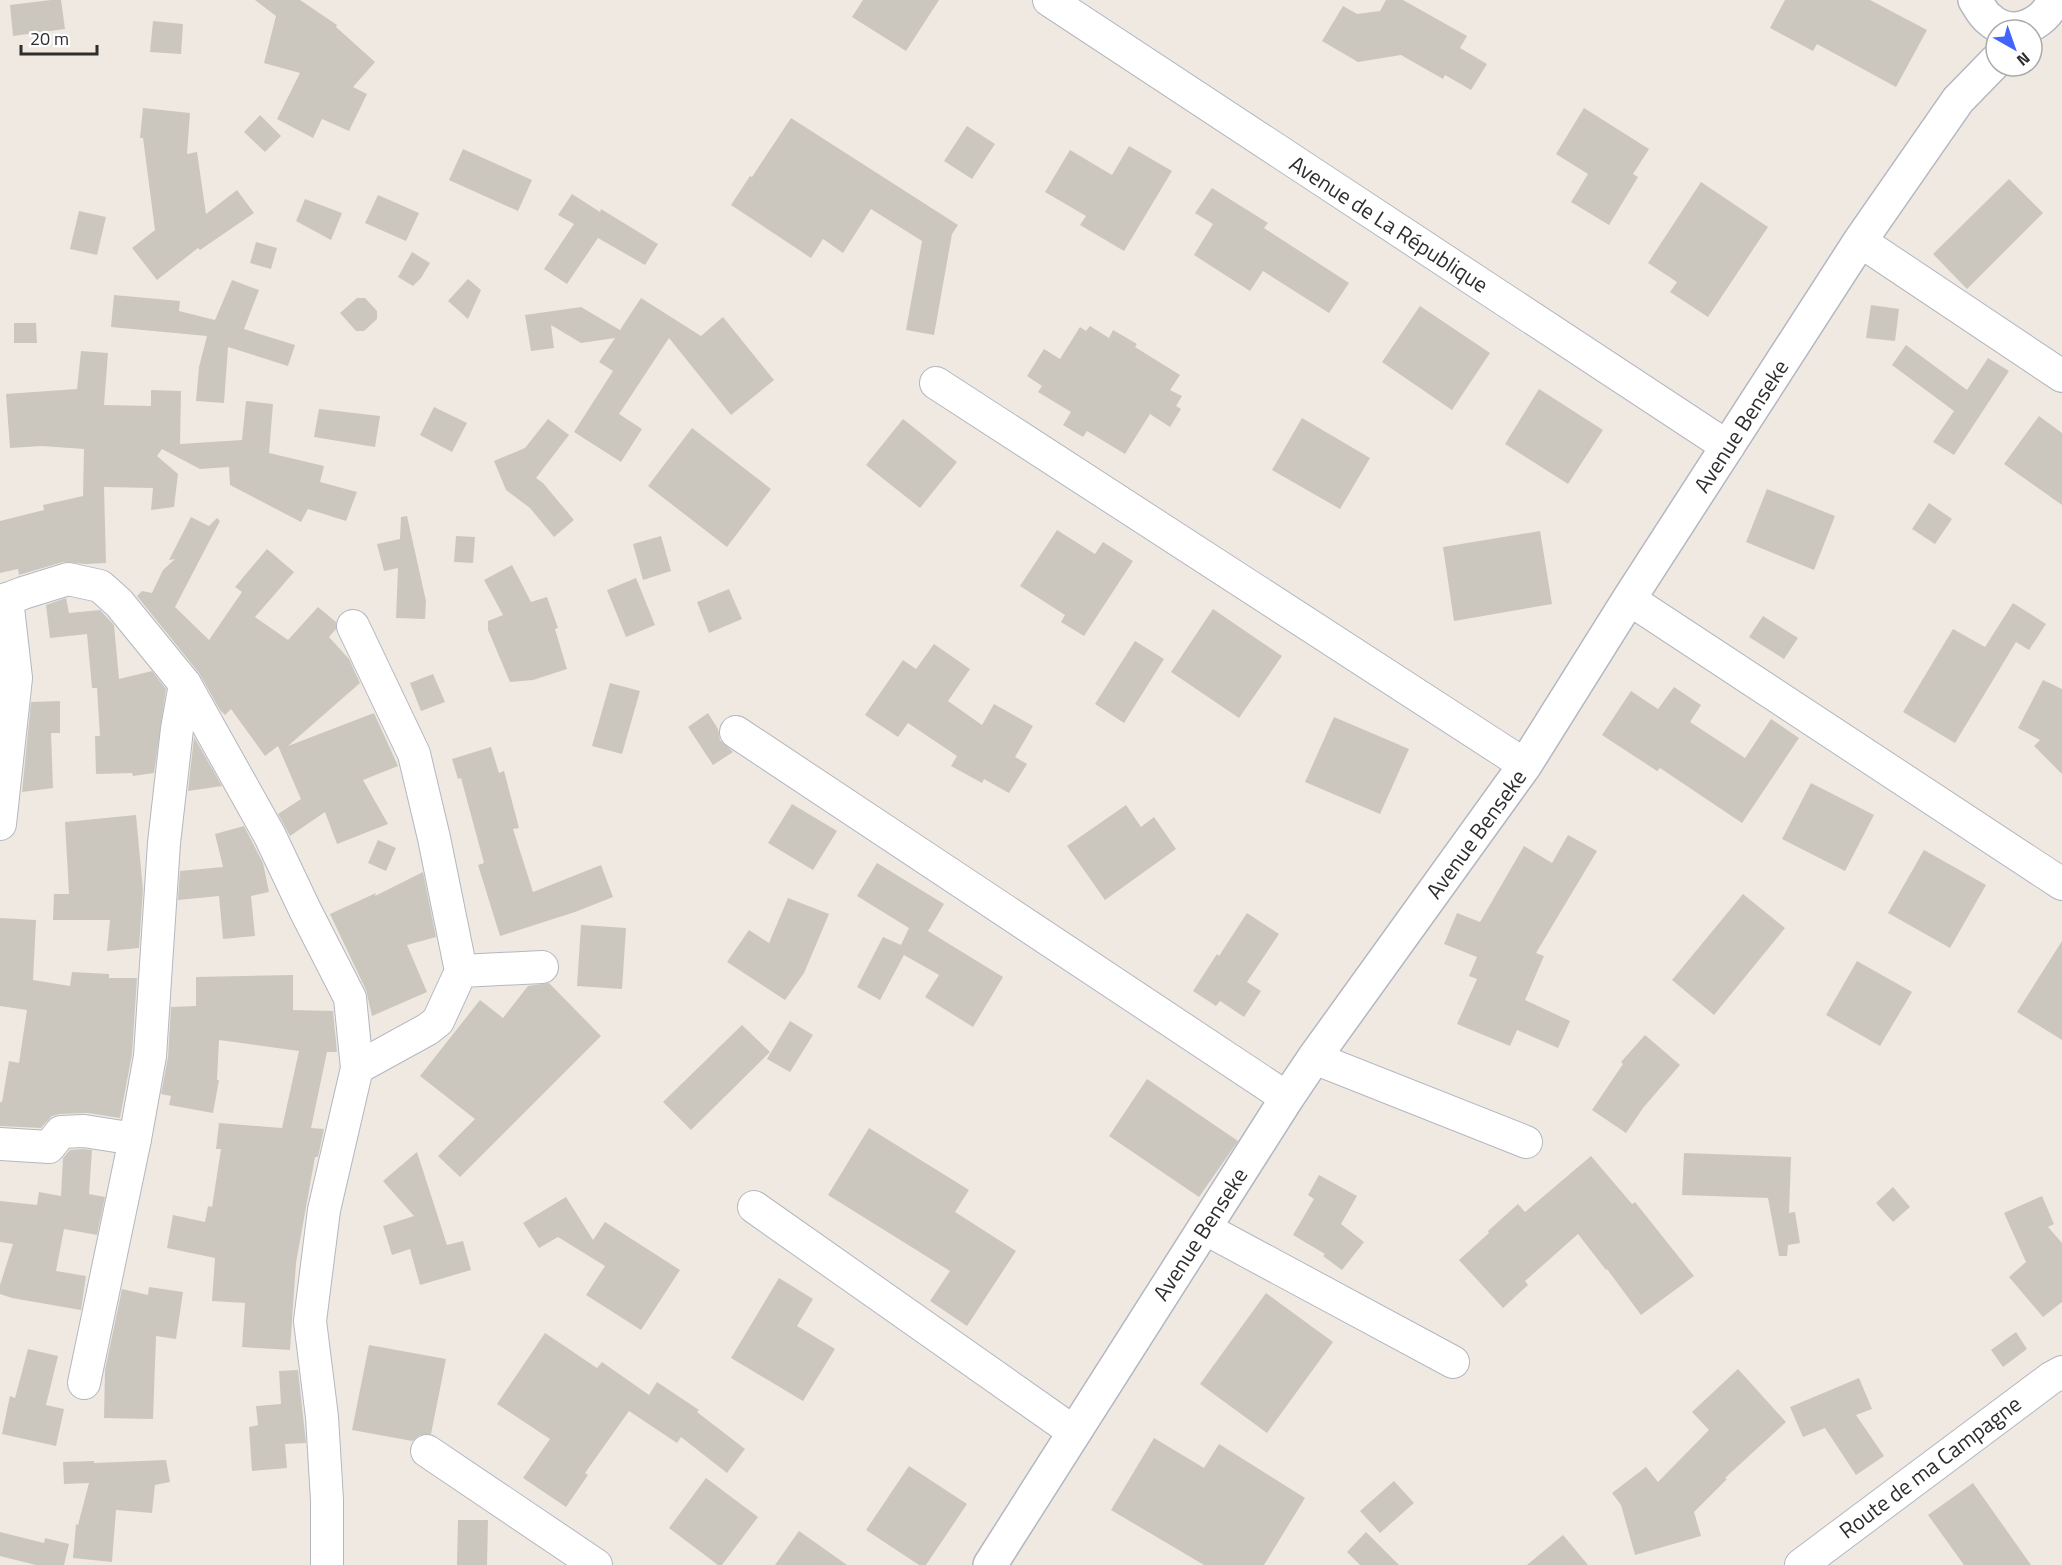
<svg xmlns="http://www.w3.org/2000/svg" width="2062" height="1565" viewBox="0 0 2062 1565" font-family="'Titillium Web',sans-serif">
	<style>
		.building { fill: #cbc7bf }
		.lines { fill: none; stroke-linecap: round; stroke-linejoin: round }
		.street-casing { stroke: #b4b7c1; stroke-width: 34 }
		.secondary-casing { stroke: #b4b7c1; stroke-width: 36 }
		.street { stroke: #fff; stroke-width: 32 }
		.secondary { stroke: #fff; stroke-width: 33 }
		.labels { text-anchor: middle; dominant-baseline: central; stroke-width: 4.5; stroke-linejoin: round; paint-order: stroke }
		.street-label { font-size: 22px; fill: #2e2e2e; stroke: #fff }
	</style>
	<rect width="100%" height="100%" fill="#efe9e1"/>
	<g class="building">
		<path d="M51 0H61L65 29 13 36 10 5Z"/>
		<path d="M255 0H300L337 25 336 27 375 62 353 87 367 94 349 131 322 119 313 138 277 119 300 73 264 63 276 16Z"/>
		<path d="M863 0H939L906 51 852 17Z"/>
		<path d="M1386 0H1403L1467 36 1460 48 1487 64 1471 90 1445 75 1443 79 1401 55 1358 62 1322 41 1343 6 1357 14 1380 11Z"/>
		<path d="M1785 0H1870L1927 30 1896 87 1817 44 1813 51 1770 28Z"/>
		<path d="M153 21 183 24 181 54 150 52Z"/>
		<path d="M143 108 190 113 187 154 197 152 206 214 237 190 254 213 200 250 198 248 157 280 132 248 155 230 143 138H140Z"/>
		<path d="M1584 108 1649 149 1633 174 1638 177 1609 225 1571 202 1588 174 1556 154Z"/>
		<path d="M260 115 281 136 265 152 244 132Z"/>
		<path d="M791 118 958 225 952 234 934 335 906 330 922 241 871 209 843 253 823 239 811 258 731 205 750 176 752 177Z"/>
		<path d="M967 126 995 144 972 179 944 161Z"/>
		<path d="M1129 146 1172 171 1124 251 1080 225 1086 216 1045 192 1070 150 1112 175Z"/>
		<path d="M463 149 532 180 518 211 449 180Z"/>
		<path d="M2009 179 2043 213 1967 289 1933 254Z"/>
		<path d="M1701 182 1768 227 1708 317 1670 292 1677 282 1648 263Z"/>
		<path d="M1212 188 1268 223 1264 228 1349 283 1329 313 1263 271 1250 291 1194 255 1213 224 1195 213Z"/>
		<path d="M572 194 600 212 601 209 658 244 645 265 598 238 567 284 544 269 574 224 558 215Z"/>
		<path d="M378 195 419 213 406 241 365 223Z"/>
		<path d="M305 199 342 213 331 240 296 221Z"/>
		<path d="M79 211 106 217 97 255 70 249Z"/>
		<path d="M256 242 277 248 271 269 250 263Z"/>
		<path d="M412 252 430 263 421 278 413 286 398 277Z"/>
		<path d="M468 279 481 290 468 319 448 301Z"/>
		<path d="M232 280 259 290 244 329 295 345 288 366 228 347 224 403 196 401 199 367 207 336 111 327 114 295 180 301 179 311 215 320Z"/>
		<path d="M357 298H365L377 311V319L364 331H356L340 313Z"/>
		<path d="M641 298 701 336 723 317 774 380 731 415 669 338 619 414 642 429 621 462 574 432 613 371 599 362 615 338 581 343 551 325 554 348 531 351 525 315 581 307 620 330Z"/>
		<path d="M1871 305 1899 309 1895 341 1866 338Z"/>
		<path d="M1420 306 1490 353 1452 410 1382 362Z"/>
		<path d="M14 323H36L37 343H14Z"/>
		<path d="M1090 326 1109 338 1113 330 1137 344 1135 347 1180 375 1170 390 1182 396 1176 406 1181 409 1170 427 1150 414 1125 454 1087 431 1083 437 1063 425 1071 412 1038 392 1042 386 1027 376 1044 349 1060 359 1080 327 1086 331Z"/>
		<path d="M1906 345 1967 390 1988 358 2009 371 1954 455 1933 442 1954 411 1892 365Z"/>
		<path d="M81 351 108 353 104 405 151 406V390L181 391 180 444 242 440 246 401 273 404 269 453 324 466 320 482 357 492 346 521 308 509 301 522 230 485 229 467 200 469 162 449 157 456 178 474 174 507 151 510 153 488 104 487 106 563 86 564 63 562 19 575 18 569 0 573V521L44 510 43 505 83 496 84 449 41 446 10 448 6 394 77 389Z"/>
		<path d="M1539 389 1603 430 1568 484 1505 444Z"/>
		<path d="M434 407 467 423 452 452 420 435Z"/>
		<path d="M319 409 380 416 375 447 314 437Z"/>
		<path d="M2039 416 2062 433V505L2004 464Z"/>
		<path d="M1302 418 1370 458 1340 509 1272 470Z"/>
		<path d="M548 419 569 435 536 478 543 483 574 520 554 537 530 508 506 490 494 461 525 448Z"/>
		<path d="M903 419 957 462 920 508 866 465Z"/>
		<path d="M692 428 771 489 727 547 648 486Z"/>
		<path d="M1767 489 1835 516 1814 570 1746 542Z"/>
		<path d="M1929 503 1952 519 1935 544 1912 529Z"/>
		<path d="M407 516 426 601 425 619 396 618 398 568 384 571 377 544 400 539 401 517Z"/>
		<path d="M191 517 209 526 217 518 220 521 175 607 209 640 242 592 235 587 267 549 294 572 255 617 288 640 318 607 336 622V629L329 637 349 659 360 683 288 746 374 713 398 766 363 780 388 824 337 844 325 812 290 836 278 814 301 799 278 746 265 756 231 709 225 715 220 710 199 673 137 596 142 591 152 593 163 570 175 559 169 560Z"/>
		<path d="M1057 530 1095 554 1103 542 1133 561 1084 636 1061 622 1065 615 1020 586Z"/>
		<path d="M1540 531 1552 604 1454 621 1443 547Z"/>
		<path d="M456 536 475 537 473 563 454 562Z"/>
		<path d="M661 536 671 571 643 580 633 544Z"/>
		<path d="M512 565 531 602 547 597 558 628 555 629 567 669 533 680 510 682 488 630V621L503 615 484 580Z"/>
		<path d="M636 578 655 625 626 637 607 590Z"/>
		<path d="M729 589 742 619 709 633 697 602Z"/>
		<path d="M66 598 69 613 100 610 114 625 119 679 152 671 166 689 154 773 133 776 132 773 96 774 95 736H100L97 688H92L87 634 50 638 46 605Z"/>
		<path d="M2013 603 2046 624 2029 650 2016 642 1955 743 1903 712 1953 629 1985 647Z"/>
		<path d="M1213 609 1282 656 1239 718 1171 672Z"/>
		<path d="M1763 616 1798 638 1784 659 1749 637Z"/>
		<path d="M1135 641 1164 659 1124 723 1095 704Z"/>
		<path d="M934 644 970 669 948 701 982 725 994 704 1033 726 1015 757 1027 764 1009 793 984 779 982 783 951 766 957 756 908 723 898 737 865 715 903 660 916 669Z"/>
		<path d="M433 674 445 702 421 711 410 683Z"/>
		<path d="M2043 680 2062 689V774L2034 746 2040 740 2018 728Z"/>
		<path d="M610 683 640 691 622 754 592 746Z"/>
		<path d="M1674 687 1701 705 1690 722 1745 758 1771 719 1799 738 1742 823 1660 768 1657 771 1602 735 1631 691 1658 709Z"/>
		<path d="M60 701V733H51L53 788 22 792 31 702Z"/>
		<path d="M708 713 718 729 720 740 733 752 713 765 688 727Z"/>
		<path d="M1334 717 1409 749 1380 814 1305 782Z"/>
		<path d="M194 737 222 786 188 791Z"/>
		<path d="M491 747 499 773 504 771 519 828 513 829 533 892 601 865 613 897 575 912 500 936 478 865 484 863 461 778 458 779 452 759Z"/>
		<path d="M1811 783 1874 815 1845 871 1782 839Z"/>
		<path d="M792 804 837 831 813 870 768 843Z"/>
		<path d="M1126 805 1141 827 1154 817 1176 849 1105 900 1067 846Z"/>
		<path d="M136 815 143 890 139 948 107 951 110 920H53L54 894H69L65 822Z"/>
		<path d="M244 826 263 863 269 892 251 896 255 936 223 939 219 896 178 900 180 871 223 867 215 834Z"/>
		<path d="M1568 835 1597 851 1536 953 1544 956 1525 1000 1570 1021 1558 1048 1517 1030 1510 1046 1457 1024 1477 979 1469 976 1477 957 1444 944 1457 913 1480 922 1524 846 1552 863Z"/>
		<path d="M378 840 396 848 386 871 368 863Z"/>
		<path d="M1924 850 1986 885 1950 948 1888 913Z"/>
		<path d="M877 863 944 904 928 931 1003 977 973 1027 925 997 939 975 904 955 880 1000 857 987 883 937 901 945 909 928 857 896Z"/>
		<path d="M423 872 436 937 407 945 427 992 372 1016 366 990 330 914 376 893 375 896Z"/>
		<path d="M1743 894 1785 928 1714 1015 1672 980Z"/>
		<path d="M788 898 829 914 804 973 785 1000 727 962 749 930 769 943Z"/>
		<path d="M1247 913 1279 934 1247 982 1261 991 1244 1017 1220 1001 1216 1006 1193 991 1217 954 1219 956Z"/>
		<path d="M0 918 36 920 33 980 70 986 72 972 109 974V978H137L132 1054 120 1118 87 1113 60 1114 52 1116 41 1128 0 1126V1102H2L9 1061 19 1063 27 1010 0 1006Z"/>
		<path d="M581 925 626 928 622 989 577 986Z"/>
		<path d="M2062 941V1040L2017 1012Z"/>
		<path d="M1857 961 1912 992 1880 1046 1826 1015Z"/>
		<path d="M293 975V1010L333 1011 337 1052H327L311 1128 324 1129 318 1157H315L296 1263 290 1350 242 1347 245 1303 212 1301 215 1258 167 1248 173 1215 205 1222 208 1206 212 1207 221 1149H216L219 1123 282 1128 299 1051 219 1040 217 1080H219L213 1113 169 1105 171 1096 161 1094 168 1057 171 1007 196 1006V977Z"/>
		<path d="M549 983 601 1036 460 1177 438 1156 475 1119 420 1076 480 1000 503 1018 528 986Z"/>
		<path d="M790 1021 813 1035 790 1072 767 1059Z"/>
		<path d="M742 1025 770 1052 691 1130 663 1102Z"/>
		<path d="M1645 1035 1680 1065 1643 1108 1626 1133 1592 1110 1623 1064 1621 1062Z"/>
		<path d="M1147 1079 1238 1141 1199 1197 1109 1136Z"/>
		<path d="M869 1128 969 1190 955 1212 1016 1251 967 1326 930 1301 950 1271 828 1195Z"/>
		<path d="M83 1149 92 1150 89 1194 105 1197 97 1235 64 1229 56 1271 86 1276 81 1310 12 1298 0 1294V1285L13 1244 0 1242V1201L37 1205 39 1192 61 1196 63 1158 70 1150Z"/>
		<path d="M417 1152 447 1245 463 1241 471 1270 420 1285 410 1249 392 1255 383 1226 414 1216 383 1181Z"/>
		<path d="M1684 1153 1791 1157 1789 1213 1795 1212 1800 1243 1788 1245 1787 1256H1779L1768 1198 1682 1195Z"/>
		<path d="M1591 1156 1632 1204 1635 1202 1694 1276 1641 1315 1607 1269 1606 1270 1578 1234 1525 1281 1528 1285 1503 1308 1459 1260 1489 1233 1488 1231 1518 1204 1525 1212Z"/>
		<path d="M1319 1175 1357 1196 1341 1224 1364 1242 1342 1270 1323 1256 1325 1254 1293 1235 1314 1199 1308 1195Z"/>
		<path d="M1893 1187 1910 1207 1893 1222 1876 1203Z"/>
		<path d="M2042 1196 2054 1224 2048 1227 2062 1243V1302L2043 1317 2009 1277 2026 1262 2004 1213Z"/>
		<path d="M566 1197 593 1240 605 1222 680 1270 641 1330 586 1295 605 1266 558 1237 539 1248 523 1223Z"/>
		<path d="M779 1278 813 1299 797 1326 835 1349 803 1401 731 1358Z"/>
		<path d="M149 1287 183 1292 176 1339 156 1336 153 1419 104 1418 105 1370 122 1289 148 1295Z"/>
		<path d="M1266 1293 1333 1342 1267 1433 1200 1384Z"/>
		<path d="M2016 1332 2027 1349 2003 1367 1991 1350Z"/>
		<path d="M545 1333 597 1368 602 1362 649 1395 657 1382 699 1410 697 1412 745 1449 727 1473 681 1437 677 1443 629 1411 585 1473 588 1475 566 1507 523 1478 550 1439 497 1404Z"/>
		<path d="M369 1345 446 1359 431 1434 420 1435 412 1441 352 1430Z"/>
		<path d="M28 1349 58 1356 46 1405 64 1409 56 1446 2 1434 10 1396 15 1398Z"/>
		<path d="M1738 1369 1786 1422 1725 1478 1727 1479 1694 1512 1701 1536 1635 1555 1621 1505 1612 1493 1646 1467 1658 1482 1709 1430 1692 1412Z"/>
		<path d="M298 1370 306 1443 285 1444 287 1468 252 1471 249 1427 258 1425 256 1406 281 1404 279 1371Z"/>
		<path d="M1859 1378 1872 1409 1856 1415 1884 1456 1856 1475 1825 1428 1803 1437 1790 1407Z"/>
		<path d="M1154 1438 1204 1468 1219 1444 1305 1498 1264 1565H1204L1111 1510Z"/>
		<path d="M166 1460 170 1482 155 1485 152 1513 116 1510 112 1562 73 1558 76 1524 78 1525 89 1483 64 1484 63 1462 94 1461V1463Z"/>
		<path d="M909 1466 967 1504 926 1565H919L866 1530Z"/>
		<path d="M706 1478 758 1517 722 1565H718L669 1528Z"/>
		<path d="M1394 1481 1414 1503 1380 1533 1360 1511Z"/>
		<path d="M1973 1483 2031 1565H1964L1928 1515Z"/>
		<path d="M458 1520H488L487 1565H457Z"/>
		<path d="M799 1531 847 1565H775Z"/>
		<path d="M0 1532 44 1543 45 1538 69 1544 64 1565H36L0 1556Z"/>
		<path d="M1366 1532 1399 1565H1360L1347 1552Z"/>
		<path d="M1563 1535 1588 1565H1527Z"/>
	</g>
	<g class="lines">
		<defs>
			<g id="street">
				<path d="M1049 0 1728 447"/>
				<path d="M1860 241 2062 376"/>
				<path d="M936 383 1525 765"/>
				<path d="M1629 599 2062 884"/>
				<path d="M0 602 23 593 68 579 100 586 119 603 185 684 270 836 305 910 350 998 357 1068 324 1210 310 1321 322 1417 327 1500V1565"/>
				<path d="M353 626 414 754 434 838 461 971"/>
				<path d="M736 732 1287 1098"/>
				<path d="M0 824 16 678 7 599"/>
				<path d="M1314 1058 1526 1142"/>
				<path d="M357 1068 428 1029 438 1021 461 971 542 967"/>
				<path d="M0 1144 49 1147 61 1132 84 1131 135 1139"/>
				<path d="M754 1207 1074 1432"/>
				<path d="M1204 1228 1453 1362"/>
				<path d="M84 1383 135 1139 150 1056 164 843 177 729 185 684"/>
				<path d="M427 1451 596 1565"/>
				<path d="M1801 1565 2051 1378 2062 1372"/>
			</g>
			<g id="secondary">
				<path d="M1975 0C1979 6 1983 15 1989 19 2011 40 2044 25 2054 0"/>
				<path d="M990 1565 1287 1098 1314 1058 1525 765 1629 599 1860 241 1958 100 1996 61"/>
			</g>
		</defs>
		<use href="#street" class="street-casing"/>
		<use href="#secondary" class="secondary-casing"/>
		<use href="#street" class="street"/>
		<use href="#secondary" class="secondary"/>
	</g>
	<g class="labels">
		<g class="street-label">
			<text transform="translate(1389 224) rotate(33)">Avenue de La République</text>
			<text transform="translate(1741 426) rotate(-57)">Avenue Benseke</text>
			<text transform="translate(1476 834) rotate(-54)">Avenue Benseke</text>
			<text transform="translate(1200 1234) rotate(-57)">Avenue Benseke</text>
			<text transform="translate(1930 1467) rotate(-37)">Route de ma Campagne</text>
		</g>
	</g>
	<g transform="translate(2014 48) rotate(140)"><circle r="28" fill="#ffffff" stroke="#ababab" stroke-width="1.5"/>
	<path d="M0-4.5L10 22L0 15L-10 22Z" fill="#4264fb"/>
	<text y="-9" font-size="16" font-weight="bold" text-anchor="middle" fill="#2e2e2e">N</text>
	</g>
	<path d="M21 45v9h76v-9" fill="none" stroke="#2e2e2e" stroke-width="3"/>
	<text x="30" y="45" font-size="18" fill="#2e2e2e" stroke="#ffffff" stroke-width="4.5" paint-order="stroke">20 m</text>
</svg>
